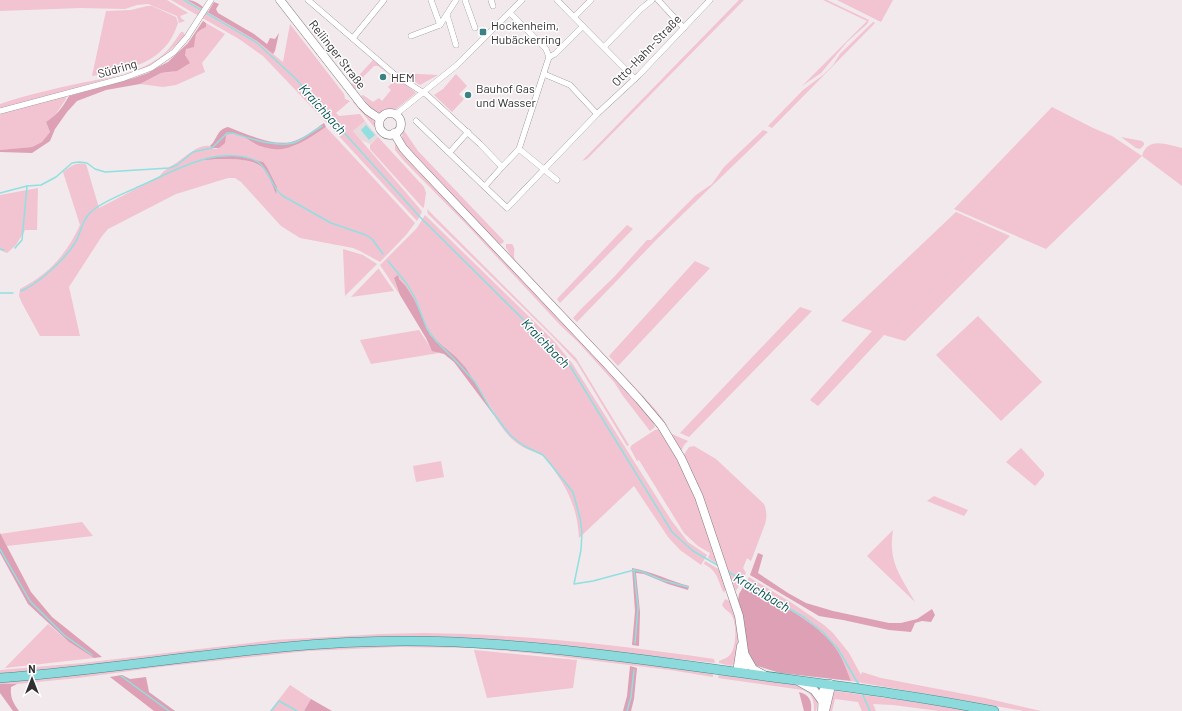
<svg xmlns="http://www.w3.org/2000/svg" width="1182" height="711" viewBox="0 0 1182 711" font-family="Barlow,sans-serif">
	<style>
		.built { fill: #e8d9dc }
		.green { fill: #f2c3d1; fill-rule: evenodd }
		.forest { fill: #dea0b4 }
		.water { fill: #90e0e1 }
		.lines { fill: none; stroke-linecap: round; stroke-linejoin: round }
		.stream { stroke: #90e0e1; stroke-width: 1.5 }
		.street-casing { stroke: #827b7d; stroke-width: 6 }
		.secondary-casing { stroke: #827b7d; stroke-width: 9 }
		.primary-casing { stroke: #3b8e90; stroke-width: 10 }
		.street { stroke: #fff; stroke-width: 5.5 }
		.secondary { stroke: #fff; stroke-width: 8 }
		.primary { stroke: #8cdadb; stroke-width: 9 }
		.poi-dot { fill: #3a8283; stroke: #fff; stroke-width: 1.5 }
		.labels { text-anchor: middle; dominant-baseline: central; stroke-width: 3; stroke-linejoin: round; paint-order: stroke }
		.poi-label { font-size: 12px; fill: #322f30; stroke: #fff; text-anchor: start }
		.street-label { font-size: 12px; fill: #322f30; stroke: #fff }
		.water-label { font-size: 13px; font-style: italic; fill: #045051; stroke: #fff }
	</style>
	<rect width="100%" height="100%" fill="#f1e9eb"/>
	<path class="built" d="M365 121 378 137 370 144 361 140 353 131Z"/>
	<g class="green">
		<path d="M0 0H167L188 13 180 16 182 19 185 21 179 23 177 16 148 4 137 5 125 9 81 8 0 11Z"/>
		<path d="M171 0H187L257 41 283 62 290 24 344 94 345 99 350 101 336 113 339 116 360 114 365 121 353 131 420 209 422 212 417 221 326 122 263 56 239 39Z"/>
		<path d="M739 0H744L587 159 582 161Z"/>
		<path d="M823 0H827L869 20 867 24 847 42 821 73 802 86 867 21Z"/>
		<path d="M837 0H893L881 22Z"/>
		<path d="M147 6H152L176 17 178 23C166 63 129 70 92 76L106 11 131 10Z"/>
		<path d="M873 22 875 23 772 128 768 126 803 90 823 75 833 65 840 54Z"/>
		<path d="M206 23 225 34 202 63 205 72 176 85 163 87 140 84 161 73 172 72 187 65 186 56 184 53C186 49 188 48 190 45 195 39 197 31 205 27Z"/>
		<path d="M181 32H183L185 35C173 49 159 61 142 69L0 109V104C26 95 53 89 81 83 105 78 133 75 154 61 167 54 173 43 181 32Z"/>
		<path d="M373 60 390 75 378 66H374L362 78 363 80 355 90 351 84Z"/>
		<path d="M401 73 438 75 420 85Z"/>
		<path d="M456 74 467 86 459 94 464 99 452 112 434 95 443 89Z"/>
		<path d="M399 79 416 93 395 110H386L380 113 373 110 361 96 363 95 373 102 379 98 382 101 391 90 388 87 394 81Z"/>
		<path d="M66 96V99L53 118 46 122 50 132 42 142 32 147 0 150V114Z"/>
		<path d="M353 100 374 121 380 132 393 141 382 136 353 102Z"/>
		<path d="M1052 107 1093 128 1112 136 1142 156C1148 136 1167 145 1182 148V186L1142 156 1046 249 954 209Z"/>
		<path d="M326 127 415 223 406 235 380 262 360 251 353 248 300 238 281 226 241 182 235 178H228L176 194 108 229 102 236 69 287 80 336H40L22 303 19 296 20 289C49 274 66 255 80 225L63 172C71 166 75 162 86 164L99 208 159 177C166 167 170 168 179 161 186 156 199 144 209 146 211 147 213 148 215 149L219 148 226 135 231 133 239 135 261 146 275 148 294 146ZM239 156 262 162 267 167 277 187 276 193C272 186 270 177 265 171 255 156 222 159 206 160Z"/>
		<path d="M403 129 418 151 504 241 502 244 496 243 408 148 402 139Z"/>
		<path d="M763 130 768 132 657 239 577 322 573 318 582 308 615 276 647 240H651L696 195 712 184 724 167Z"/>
		<path d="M378 137 424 187 426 193 424 207 423 208 370 149V145Z"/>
		<path d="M1121 137 1142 141 1144 143V145L1140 149 1136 148Z"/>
		<path d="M395 143 404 155 616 379 653 421 655 427 650 431 623 396 614 382 578 342 561 326 467 225 403 160 395 150Z"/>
		<path d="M38 188 37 230H25L16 245 7 253 0 250V195Z"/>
		<path d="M427 209 576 358 629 445 627 446 577 363 554 338 428 214Z"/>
		<path d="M956 212 1010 236 905 341 884 335 818 406 810 400 872 331 841 321Z"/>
		<path d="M425 215 554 341 572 363 671 520 688 542 707 555 701 565 680 550 668 537 634 486 579 538C578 513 570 493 556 473 553 467 548 460 543 456 538 452 529 451 523 447 510 440 501 427 493 414L494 412 466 368 456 357 430 335 405 285 399 279 394 278 400 295 380 265 417 228Z"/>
		<path d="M627 225 633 229 560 303 557 299Z"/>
		<path d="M506 244H512C517 250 512 254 515 260L632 384 655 409 668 426 663 423 516 264 506 248Z"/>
		<path d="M343 249 363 255 377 264 345 296Z"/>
		<path d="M695 261 710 268 618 366 609 356Z"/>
		<path d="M378 268 394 291 351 297 378 269Z"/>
		<path d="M800 307 812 311 689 437 680 433Z"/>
		<path d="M978 316 1042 382 1001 421 937 356 936 355Z"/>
		<path d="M419 330 432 350 439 353 371 364 360 340Z"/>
		<path d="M659 429 681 466 697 499 718 564 708 558 710 553 698 546 684 533 639 460 637 461 630 448 632 445 655 430Z"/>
		<path d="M672 434 688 441 684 445 681 452 671 435Z"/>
		<path d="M694 446 716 459 764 504C767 511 767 517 765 524L751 561 747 558 743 568 746 573 736 591C717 546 705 499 683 456L689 447Z"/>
		<path d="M1021 448 1044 473V476L1035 486 1006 462Z"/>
		<path d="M441 461 444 477 416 482 413 466Z"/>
		<path d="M934 496 968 510 964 516 927 501Z"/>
		<path d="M82 522 93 536 7 546 0 534Z"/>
		<path d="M893 530C888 562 900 575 915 602L867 556Z"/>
		<path d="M705 561 720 570 726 589 724 593C717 580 719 572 704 564Z"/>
		<path d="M749 577 792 603 824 625 833 633 849 653 861 675 862 672 881 678 985 698 1041 711H1024L851 681C847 671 843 659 837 650 819 622 773 601 745 584Z"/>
		<path d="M725 599 732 602C739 622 740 641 736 662L731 666 719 663V661C723 659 727 658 730 655 737 647 737 622 731 614 728 611 725 610 722 605Z"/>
		<path d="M48 624 69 642 94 658 5 668Z"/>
		<path d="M423 633C520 634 618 645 714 659L715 663 513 641 423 637 0 674V670L83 663 274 640 381 634Z"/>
		<path d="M387 644 504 647 671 667 713 674V677L670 670 539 654 473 648 397 647 308 651 160 667 78 678 17 684H0V680L254 652Z"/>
		<path d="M474 650 577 660 573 688 487 698Z"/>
		<path d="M719 675 793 684 809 691 814 695 818 701 816 711H814C814 701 813 694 803 690L718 678Z"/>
		<path d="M290 685 311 699 304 711H270Z"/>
		<path d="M836 691 981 711H939L893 705 873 704 876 711H862L858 702 835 699 832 711H828L833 692Z"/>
	</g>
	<g class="forest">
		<path d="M187 0C196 0 202 6 208 12L214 2 219 4 216 9 218 13 254 34 267 44 270 38 275 39 279 33 275 51 273 54 257 41Z"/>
		<path d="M203 21 206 23V27C194 33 196 35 194 47L186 49 185 55 190 63 177 71 161 73 140 84 106 90 77 101 67 112 55 129 50 141 32 153 0 152V150L32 147 42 142 50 132 46 122C56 116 63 107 69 96L134 78 148 73 160 66 168 62 188 43Z"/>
		<path d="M324 123 326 127C313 135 298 147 282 149 276 150 266 148 260 146 250 142 238 130 226 135L225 143 219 148H212L210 146C217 140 217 129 228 127 247 134 277 149 297 140 307 136 315 129 324 123Z"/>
		<path d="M229 156H239L263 162 267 167 277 187 276 194C273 187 270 178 265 171 256 156 221 159 205 160V158Z"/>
		<path d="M398 275 399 279 405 285 414 299 430 335 456 357 466 368 494 413 493 414 454 362 444 354 432 351 426 338 400 295 394 278Z"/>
		<path d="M0 533 31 592 52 617 102 657 94 658 69 642 28 604 0 553Z"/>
		<path d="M758 553 763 555 758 573 788 593 806 603 833 611 889 623H901L917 619 932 609 935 615 931 622 922 621 915 623 911 632 889 630 843 620 819 616 750 575Z"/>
		<path d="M632 568C651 571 670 581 689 586L688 590 668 584 644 574 636 573 640 612 639 646 632 645 635 611Z"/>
		<path d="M745 584C773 601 819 622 837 650 843 659 847 671 851 681L780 673 754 665 747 652 744 621 738 600 739 594Z"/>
		<path d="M630 666 637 668 634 699 631 711H623L627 696Z"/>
		<path d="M122 675 130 679 146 677 149 692 175 711H154L110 677Z"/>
		<path d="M0 684H17L11 687C10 697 13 703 19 711H13L0 693Z"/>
		<path d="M799 692C810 695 812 701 811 711H804Z"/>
		<path d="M311 699 332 711H304Z"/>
	</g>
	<path class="water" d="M366 125 375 135 369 140 361 130Z"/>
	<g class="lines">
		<g class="stream">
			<path d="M184 0 256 42 295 78 419 216 570 366 672 532 693 551 719 566"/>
			<path d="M0 193 27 186 41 185 56 177 72 163 79 162 87 163 95 169 105 172 169 168 177 165 193 152 212 148 227 133H232C249 138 281 150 298 141 306 137 314 131 322 126"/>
			<path d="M15 248 22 240 27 186"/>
			<path d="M0 249 4 250"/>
			<path d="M388 261 407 284 415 298 427 329 436 341 455 360 475 382 491 410 510 435 524 446 543 455 573 492 580 518 582 532 581 550 574 584 593 581 634 570"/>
			<path d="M21 291C37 285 65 259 75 243 81 233 82 219 92 211 105 200 124 194 140 186 161 177 182 165 205 159 219 155 245 153 258 162 270 170 271 188 283 196L331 223 366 235 372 239 383 254"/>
			<path d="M0 293H13"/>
			<path d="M0 549 30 601 64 635 92 655"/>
			<path d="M727 571 805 618 823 632 838 649 859 685"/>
			<path d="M635 643 638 608 634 570 643 572 662 580 688 587"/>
			<path d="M121 676 169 711"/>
			<path d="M862 693 870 711"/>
			<path d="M271 711 279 701 297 711"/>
			<path d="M627 711 631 697 634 670"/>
		</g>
		<defs>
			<g id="street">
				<path d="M308 0 394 74 427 95 480 144 502 167 519 149 549 57 546 49 510 13"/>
				<path d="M431 0 440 25"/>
				<path d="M465 0 475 28"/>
				<path d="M491 0 493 6"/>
				<path d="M557 0 635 79"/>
				<path d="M658 0 684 28"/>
				<path d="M447 15 456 45"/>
				<path d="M574 17 591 0"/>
				<path d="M411 36 440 25 456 0"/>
				<path d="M353 38 384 0"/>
				<path d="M604 47 641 9 652 0"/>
				<path d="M549 57 555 54 583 26"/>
				<path d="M544 74 570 85 597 114"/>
				<path d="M0 111 124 78 151 68 174 52 187 37 211 0"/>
				<path d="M395 115 457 65 522 0"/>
				<path d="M416 121 507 208 597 114 639 75 710 0"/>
				<path d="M519 149 557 180"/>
				<path d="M450 152 468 132"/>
				<path d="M485 186 502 167"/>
			</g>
			<g id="secondary">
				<path d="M280 0 362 105 368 111 380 119"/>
				<circle cx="390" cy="124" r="11"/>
				<path d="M394 133 403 148 411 157 605 362 639 399 661 425 681 458 699 497 739 616 745 658 744 668 740 672"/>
				<path d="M745 655 753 669 764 675"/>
				<path d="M737 672 741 646"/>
				<path d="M798 681 814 690 822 701"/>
				<path d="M822 711 823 691 830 684"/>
				<path d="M825 711 830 690V684"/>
			</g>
			<path id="primary" d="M0 678C135 668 269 641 405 641 516 641 625 657 735 672 822 684 908 694 994 711"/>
		</defs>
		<use href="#street" class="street-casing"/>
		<use href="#secondary" class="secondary-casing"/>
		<use href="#primary" class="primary-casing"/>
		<use href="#street" class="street"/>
		<use href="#secondary" class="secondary"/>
		<use href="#primary" class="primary"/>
	</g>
	<g class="poi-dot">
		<rect x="479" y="28" width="8" height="8" rx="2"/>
		<circle cx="383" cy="77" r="4"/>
		<circle cx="468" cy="95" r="4"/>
	</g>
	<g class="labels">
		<g class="poi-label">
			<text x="491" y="25">Hockenheim,<tspan x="491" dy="14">Hubäckerring</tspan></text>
			<text x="391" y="77">HEM</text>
			<text x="476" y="88">Bauhof Gas<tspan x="476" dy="14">und Wasser</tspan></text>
		</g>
		<g class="street-label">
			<text transform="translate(646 50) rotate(-46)">Otto-Hahn-Straße</text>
			<text transform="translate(338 54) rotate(52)">Reilinger Straße</text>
			<text transform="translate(117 68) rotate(-16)">Südring</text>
		</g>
		<g class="water-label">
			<text transform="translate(323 109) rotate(48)">Kraichbach</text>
			<text transform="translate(546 343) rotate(46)">Kraichbach</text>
			<text transform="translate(762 592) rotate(31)">Kraichbach</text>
		</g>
	</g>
	<g transform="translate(32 679)" stroke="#ffffff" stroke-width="3" paint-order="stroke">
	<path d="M0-3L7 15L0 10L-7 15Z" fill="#322f30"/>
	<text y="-6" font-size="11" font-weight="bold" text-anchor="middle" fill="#322f30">N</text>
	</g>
</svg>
